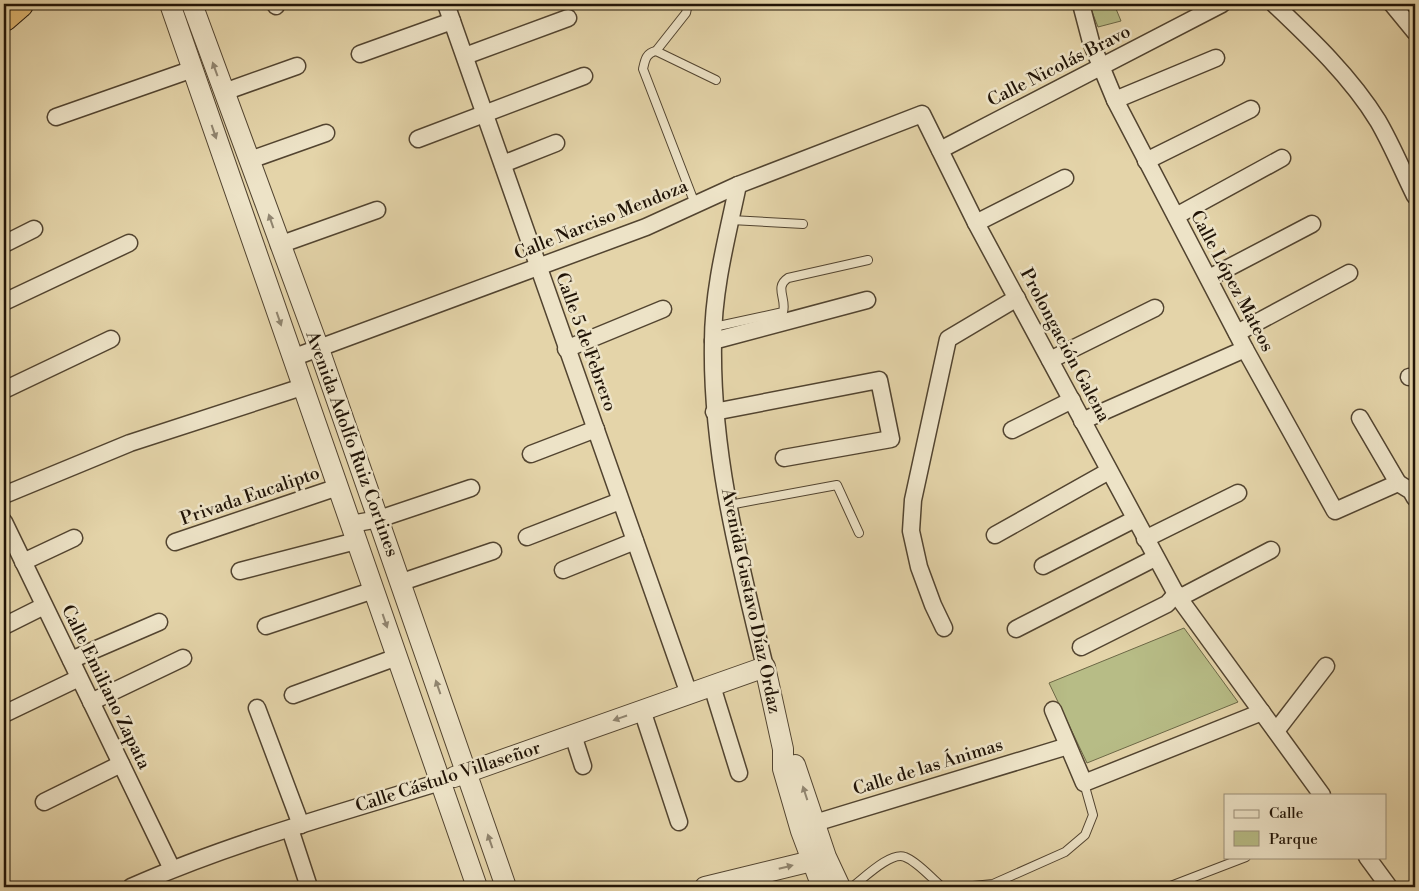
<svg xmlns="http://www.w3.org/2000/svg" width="1419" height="891" viewBox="0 0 1419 891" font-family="'Libre Bodoni',serif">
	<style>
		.green { fill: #b7bc86; stroke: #6c6846 }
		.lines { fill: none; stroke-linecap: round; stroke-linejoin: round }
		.service-casing { stroke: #524430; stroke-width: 10 }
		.minor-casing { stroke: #524430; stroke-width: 19 }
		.tertiary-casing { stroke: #524430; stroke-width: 22 }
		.trunk-casing { stroke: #211407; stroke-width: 30 }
		.service { stroke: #ede3c7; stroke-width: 8 }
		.minor { stroke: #ede3c7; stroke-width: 16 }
		.tertiary { stroke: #ede3c7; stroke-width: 20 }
		.trunk { stroke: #e2ba74; stroke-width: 28 }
		.oneway { fill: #918671 }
		.labels { text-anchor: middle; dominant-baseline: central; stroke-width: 5; stroke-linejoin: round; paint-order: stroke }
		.street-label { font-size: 18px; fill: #211407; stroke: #ede3c7 }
	</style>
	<rect width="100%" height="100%" fill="#e4d4a9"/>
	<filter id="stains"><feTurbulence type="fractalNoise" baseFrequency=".004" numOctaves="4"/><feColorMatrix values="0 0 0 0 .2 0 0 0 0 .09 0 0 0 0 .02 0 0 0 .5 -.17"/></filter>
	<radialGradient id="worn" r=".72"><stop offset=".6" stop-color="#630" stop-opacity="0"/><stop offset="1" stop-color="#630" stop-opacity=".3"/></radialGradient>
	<g class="green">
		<path d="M1089 4H1114L1121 21 1098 27Z"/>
		<path d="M1184 628 1238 702 1087 763 1049 683Z"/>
	</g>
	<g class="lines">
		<defs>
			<g id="service">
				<path d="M656 51 686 13 688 4"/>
				<path d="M695 204 643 69C645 60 646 53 656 51L716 80"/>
				<path d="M731 220 803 224"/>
				<path d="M714 327 783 312C787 299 774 287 788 278L868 260"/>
				<path d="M729 505 837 485 859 533"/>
				<path d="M973 886 993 884 1065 852 1085 835 1093 815 1084 783"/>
				<path d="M852 887C864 878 891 851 905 857 918 862 931 878 942 887"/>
				<path d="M1168 887 1246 857"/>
			</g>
			<g id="minor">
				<path d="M275 4 276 6"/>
				<path d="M446 4 689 694"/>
				<path d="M1081 4 1091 42 1115 100 1245 349 1335 511 1398 483 1411 491 1415 498"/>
				<path d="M1274 4C1311 39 1351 77 1378 121 1392 145 1403 172 1415 196"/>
				<path d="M1392 4 1415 32"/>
				<path d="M360 54 452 21"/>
				<path d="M465 56 568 18"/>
				<path d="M224 92 297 66"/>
				<path d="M1115 100 1216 58"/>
				<path d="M56 117 193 69"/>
				<path d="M418 139 584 76"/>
				<path d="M940 150 1222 4"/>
				<path d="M250 160 326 133"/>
				<path d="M1146 161 1251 109"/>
				<path d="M503 164 556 143"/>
				<path d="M738 185C727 237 713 289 713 342 711 453 739 560 765 667"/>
				<path d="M1176 216 1282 158"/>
				<path d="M976 223 1065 178"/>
				<path d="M4 244 34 229"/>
				<path d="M279 245 377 210"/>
				<path d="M1209 278 1312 224"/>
				<path d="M4 302 129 243"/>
				<path d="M1237 333 1349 273"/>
				<path d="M713 341 867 300"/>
				<path d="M566 349 663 309"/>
				<path d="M292 358 646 227 738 185 922 114 976 223 1176 594 1322 795"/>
				<path d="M1050 360 1155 308"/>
				<path d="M1409 377 1415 376"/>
				<path d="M4 390 111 339"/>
				<path d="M714 412 879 380 891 439 784 458"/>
				<path d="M1360 418 1398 483"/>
				<path d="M1082 421 1245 349"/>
				<path d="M1012 430 1072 400"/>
				<path d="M531 454 596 429"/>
				<path d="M4 495 130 443 302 387"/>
				<path d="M4 522 172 869"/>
				<path d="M351 524 379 519 471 488"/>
				<path d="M995 535 1109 471"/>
				<path d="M527 537 620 501"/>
				<path d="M1145 539 1238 493"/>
				<path d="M175 542 338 487"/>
				<path d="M23 562 74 538"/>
				<path d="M1043 566 1135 519"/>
				<path d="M563 570 635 541"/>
				<path d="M240 571 356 541"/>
				<path d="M402 582 493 551"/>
				<path d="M1176 594 1183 596 1271 550"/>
				<path d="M4 626 44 606"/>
				<path d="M266 626 374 590"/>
				<path d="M944 628 933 605 919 567 911 531 913 500 948 339 1017 298"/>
				<path d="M1016 629 1155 558"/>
				<path d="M1081 647 1167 604 1176 594"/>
				<path d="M71 660 159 622"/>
				<path d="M712 686 739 773"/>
				<path d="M293 695 397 657"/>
				<path d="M91 702 183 658"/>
				<path d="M257 708 301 825"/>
				<path d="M642 710 679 822"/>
				<path d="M1053 710 1084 783 1262 712"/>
				<path d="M4 714 79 678"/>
				<path d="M1276 731 1326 666"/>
				<path d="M573 735 583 766"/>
				<path d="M44 802 121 764"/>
				<path d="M805 826 1068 746"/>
				<path d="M290 829 309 887"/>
				<path d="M1367 857 1389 887"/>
				<path d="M131 887C230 843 337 814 440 782"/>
			</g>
			<g id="tertiary">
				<path d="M170 4 477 887"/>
				<path d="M192 4 319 349 506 887"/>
				<path d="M795 765 826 857 840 887"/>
				<path d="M454 777 765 667 783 749V769L801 831 822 887"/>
				<path d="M705 887 824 858"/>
			</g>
			<path id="trunk" d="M4 17 19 4"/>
		</defs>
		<use href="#service" class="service-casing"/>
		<use href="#minor" class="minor-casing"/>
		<use href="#tertiary" class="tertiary-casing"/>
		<use href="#trunk" class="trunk-casing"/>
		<use href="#service" class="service"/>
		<use href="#minor" class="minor"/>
		<use href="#tertiary" class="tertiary"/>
		<use href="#trunk" class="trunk"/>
	</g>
	<defs><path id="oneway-solid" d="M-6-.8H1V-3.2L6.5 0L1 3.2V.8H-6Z" transform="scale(1.25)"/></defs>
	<g class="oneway">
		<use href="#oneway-solid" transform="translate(215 69) rotate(-110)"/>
		<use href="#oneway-solid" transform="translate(214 132) rotate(71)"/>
		<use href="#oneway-solid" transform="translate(271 221) rotate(-109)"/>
		<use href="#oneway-solid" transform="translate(279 319) rotate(71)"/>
		<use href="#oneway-solid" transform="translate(385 621) rotate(71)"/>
		<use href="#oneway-solid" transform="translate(438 687) rotate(-109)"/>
		<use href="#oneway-solid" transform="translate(620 718) rotate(161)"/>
		<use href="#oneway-solid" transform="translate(805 793) rotate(-108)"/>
		<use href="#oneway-solid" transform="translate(490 841) rotate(-109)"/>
		<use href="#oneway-solid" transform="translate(786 867) rotate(-14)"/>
	</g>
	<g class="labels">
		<g class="street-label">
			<text transform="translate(1059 66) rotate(-27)">Calle Nicolás Bravo</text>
			<text transform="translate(601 220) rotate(-22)">Calle Narciso Mendoza</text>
			<text transform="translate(1232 281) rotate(62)">Calle López Mateos</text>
			<text transform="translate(586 342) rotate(70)">Calle 5 de Febrero</text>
			<text transform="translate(1065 345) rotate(62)">Prolongación Galena</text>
			<text transform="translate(352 444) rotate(70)">Avenida Adolfo Ruiz Cortines</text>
			<text transform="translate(250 496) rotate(-19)">Privada Eucalipto</text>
			<text transform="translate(751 601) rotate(78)">Avenida Gustavo Díaz Ordaz</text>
			<text transform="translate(106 687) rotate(64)">Calle Emiliano Zapata</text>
			<text transform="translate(928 767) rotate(-17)">Calle de las Ánimas</text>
			<text transform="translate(448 777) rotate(-18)">Calle Cástulo Villaseñor</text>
		</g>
	</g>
	<rect width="1419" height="891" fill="none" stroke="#e4d4a9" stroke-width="20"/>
	<rect x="5" y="5" width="1409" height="881" fill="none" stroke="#211407" stroke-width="2.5"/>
	<rect x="10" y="10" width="1399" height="871" fill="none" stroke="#211407"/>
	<rect x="1224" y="794" width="162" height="65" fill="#ede3c7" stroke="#9b907a"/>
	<rect x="1234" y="810" width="25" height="8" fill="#ede3c7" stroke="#9b907a"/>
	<text x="1269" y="818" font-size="15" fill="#211407">Calle</text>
	<rect x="1234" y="831" width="25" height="15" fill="#b7bc86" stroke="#9b907a"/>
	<text x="1269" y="844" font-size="15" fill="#211407">Parque</text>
	<rect width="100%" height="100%" filter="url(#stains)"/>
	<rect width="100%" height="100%" fill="url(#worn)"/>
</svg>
